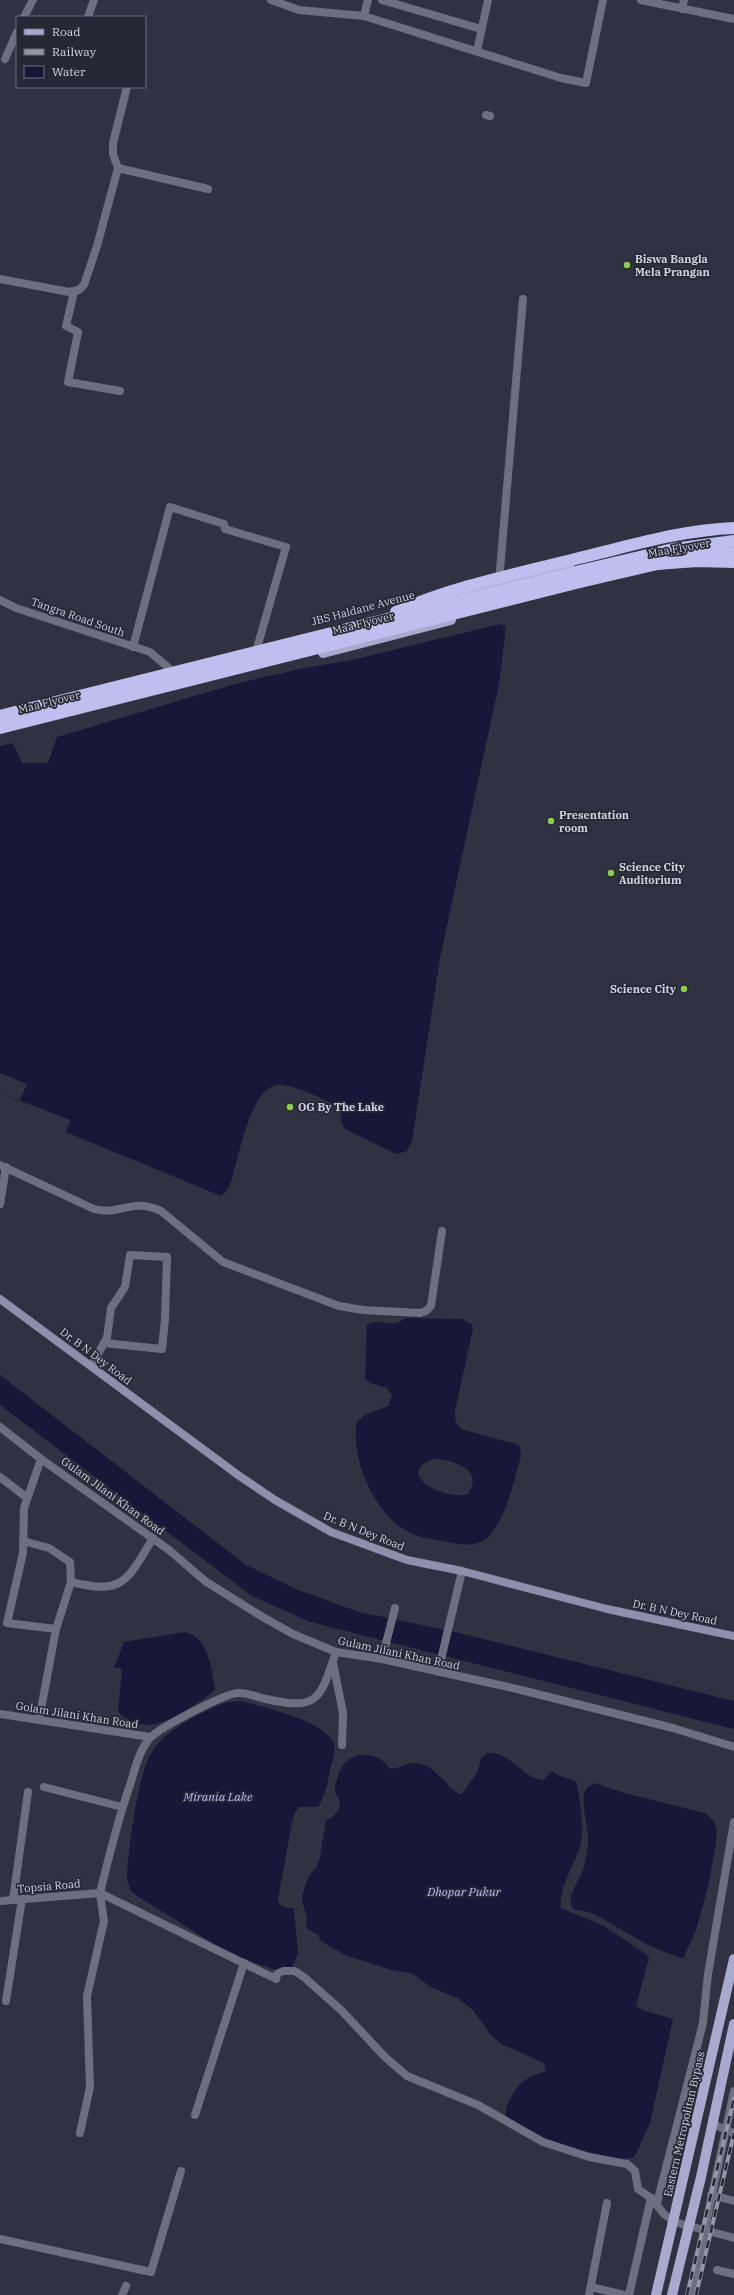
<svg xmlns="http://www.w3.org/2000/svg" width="734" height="2295" viewBox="0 0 734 2295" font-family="'IBM Plex Serif',serif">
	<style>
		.water { fill: #181639; fill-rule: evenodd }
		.pier { fill: #313241 }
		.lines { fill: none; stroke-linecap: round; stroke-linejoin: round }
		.minor { stroke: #6d6f81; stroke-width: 8 }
		.tertiary { stroke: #6d6f81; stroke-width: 8 }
		.secondary { stroke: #8e8fad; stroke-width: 8 }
		.primary { stroke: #a7a9cf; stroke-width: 10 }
		.motorway { stroke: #bdbfee; stroke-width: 12 }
		.rail-casing { stroke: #9596a2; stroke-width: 4 }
		.rail { stroke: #272836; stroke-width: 2.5; stroke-dasharray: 8; stroke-linecap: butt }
		.motorway-bridge { stroke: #bdbfee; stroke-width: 12 }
		.poi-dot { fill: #89cf48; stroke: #272836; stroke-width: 1.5 }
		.labels { text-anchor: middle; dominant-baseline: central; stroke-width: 3.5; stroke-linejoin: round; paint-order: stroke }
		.poi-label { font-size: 11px; font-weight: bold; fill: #d1d2dc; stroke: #272836; text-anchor: start }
		.street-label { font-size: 11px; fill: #d1d2dc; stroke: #272836 }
		.water-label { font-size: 12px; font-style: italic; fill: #b7b9fd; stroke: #272836 }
	</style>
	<rect width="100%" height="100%" fill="#313241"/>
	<g class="water">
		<path d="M500 624 506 626 499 684 440 958 412 1141 407 1151 397 1154 392 1152 345 1129C339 1121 343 1112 337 1105 319 1098 300 1087 282 1085 253 1081 241 1148 234 1170 232 1179 229 1192 221 1196L66 1132 70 1120 0 1093V746L13 743 22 763H48L57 737 235 684 299 669 352 660Z"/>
		<path d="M405 1318 462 1319 472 1324 473 1329 455 1411C455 1421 455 1425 464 1430L516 1444 520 1447 521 1456C513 1482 508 1514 490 1535 478 1548 463 1545 448 1542 435 1539 418 1538 407 1531 374 1513 350 1458 357 1421L365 1415 388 1406 392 1396 387 1388 370 1383 365 1379 367 1325C379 1316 391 1331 405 1318ZM433 1459C452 1459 485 1469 468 1494 446 1501 393 1475 433 1459Z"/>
		<path d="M0 1375 246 1565 298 1590 359 1612 451 1631 734 1701V1729L310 1622 252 1596 0 1405Z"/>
		<path d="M185 1632C209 1638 211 1667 215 1689L212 1693C190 1707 158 1735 131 1721 125 1718 120 1716 118 1709L122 1671 120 1668H114L124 1642Z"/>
		<path d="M240 1701C261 1706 330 1722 334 1745 336 1752 332 1762 330 1769 328 1782 325 1796 318 1807H299L295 1812 292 1823 278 1899 280 1905 287 1908H294L298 1953 294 1964 290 1969 281 1972 230 1954 136 1895 130 1890 127 1877C128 1852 138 1776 150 1755 160 1737 179 1725 198 1715 215 1707 221 1702 240 1701Z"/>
		<path d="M488 1753C510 1751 521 1777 543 1780L552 1771 562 1777 576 1781C580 1797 584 1827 581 1843 576 1862 558 1889 561 1908L604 1926 646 1954 649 1958 636 2006 645 2011 673 2019 650 2123 634 2158 616 2159 549 2142 507 2118C502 2107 516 2087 525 2080 531 2076 539 2074 546 2071L544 2063 501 2044 491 2035 473 2010 457 1998 431 1987 413 1974 392 1970 345 1955 321 1941 318 1935 306 1928 307 1917 302 1901 303 1894 306 1883 310 1874 316 1868 320 1858 326 1820C332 1818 337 1814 339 1808 342 1800 337 1797 335 1791 334 1787 337 1779 338 1776 343 1757 362 1750 380 1759 384 1761 387 1766 391 1769 400 1768 408 1762 416 1763 440 1766 449 1794 462 1794L478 1771 481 1758Z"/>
		<path d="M595 1783 621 1792 705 1813 714 1821 717 1832 715 1849 708 1887 696 1930 683 1959 652 1947 592 1913 574 1909 571 1905C570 1890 577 1885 582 1873 585 1865 587 1854 588 1845 590 1829 578 1799 587 1787Z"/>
	</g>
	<path class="pier" d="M0 1073 27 1084 20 1100 0 1093Z"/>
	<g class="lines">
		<g class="minor">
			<path d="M271 0 299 10 364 16 561 78 586 83 603 0"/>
			<path d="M382 0 481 29"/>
			<path d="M641 0 734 19"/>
			<path d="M682 9 684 0"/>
			<path d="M364 16 368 0"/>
			<path d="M24 17 33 0"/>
			<path d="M88 17 94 0"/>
			<path d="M477 51 488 0"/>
			<path d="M5 59 17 32"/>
			<path d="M486 115 490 116"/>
			<path d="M118 168 208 189"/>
			<path d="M0 279 69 292 79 290 84 285 97 246 118 168 113 154V143L127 87"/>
			<path d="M74 292 66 326 78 332 68 382 120 391"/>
			<path d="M500 570 523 299"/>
			<path d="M0 600 16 608 150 652 170 669 172 677"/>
			<path d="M133 647 170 507 224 524 225 529 286 547 257 648"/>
			<path d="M0 1165 94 1209C121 1216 131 1197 161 1211L223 1262 339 1306 363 1310 420 1313 426 1311 431 1306 442 1231"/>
			<path d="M0 1204 6 1167"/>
			<path d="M91 1366 107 1338 111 1308 125 1287 130 1255 167 1257 165 1319 162 1349 104 1343"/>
			<path d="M0 1477 26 1497"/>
			<path d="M23 1541 49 1548 70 1562 71 1582 56 1629"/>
			<path d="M71 1582C124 1595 127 1581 153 1538"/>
			<path d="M384 1651 395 1608"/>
			<path d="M333 1663 343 1713 342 1745"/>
			<path d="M438 1672 462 1571"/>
			<path d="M0 1714 150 1737"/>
			<path d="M39 1720 56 1629 7 1623 23 1553 24 1508 41 1459"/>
			<path d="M44 1787 122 1807"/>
			<path d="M100 1893 276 1979 277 1974 283 1971H295L305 1978 341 2010 385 2057 407 2076 478 2105 543 2142 589 2157 627 2164 635 2171 638 2189 651 2198 664 2214 674 2222 734 2238"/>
			<path d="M13 1900 28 1792"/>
			<path d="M6 2001 22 1899"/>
			<path d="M195 2115 244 1963"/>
			<path d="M712 2124 734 2133"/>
			<path d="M80 2133 90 2087 87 1996 104 1921 100 1893"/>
			<path d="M711 2195 734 2201"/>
			<path d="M0 2239 151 2272 181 2171"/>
			<path d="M717 2270 734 2274"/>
			<path d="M591 2287 624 2295"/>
			<path d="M122 2295 126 2286"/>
			<path d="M589 2295 607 2203"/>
			<path d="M629 2295 651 2198"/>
		</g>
		<g class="tertiary">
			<path d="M0 1427 41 1459 169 1550 205 1581 261 1616 293 1634 336 1652 382 1659 517 1689 673 1728 734 1747"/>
			<path d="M0 1901 100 1893C109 1856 118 1819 131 1782 135 1768 140 1749 150 1738 159 1728 227 1692 239 1693 248 1693 257 1697 266 1699 319 1711 320 1699 336 1652"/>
			<path d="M657 2203 703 2023 708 1974 734 1822"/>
			<path d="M691 2295 734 2091"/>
		</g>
		<path class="secondary" d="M0 1299 238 1475 275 1500 331 1532 407 1560 462 1571 607 1609 734 1636"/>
		<g class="primary">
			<path d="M465 594 570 568"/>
			<path d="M323 653 451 620"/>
			<path d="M656 2295 734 1959"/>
			<path d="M672 2295 701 2177 734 2024"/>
		</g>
		<g class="motorway">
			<path d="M689 557 734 553"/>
			<path d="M580 571 673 549 734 541"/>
			<path d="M580 582 666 562"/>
		</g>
		<defs>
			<g id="rail">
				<path d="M687 2295 734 2098"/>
				<path d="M696 2295 734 2133"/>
			</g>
		</defs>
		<use href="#rail" class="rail-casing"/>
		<use href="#rail" class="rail"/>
		<g class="motorway-bridge">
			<path d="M656 564 697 561 734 562"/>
			<path d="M396 612C454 586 517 574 579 558 630 546 681 530 734 528"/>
			<path d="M0 716 580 571"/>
			<path d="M0 728 580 582"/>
		</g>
	</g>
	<g class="poi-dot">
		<circle cx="627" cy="265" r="4"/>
		<circle cx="551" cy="821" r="4"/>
		<circle cx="611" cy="873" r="4"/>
		<circle cx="684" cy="989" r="4"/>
		<circle cx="290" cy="1107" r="4"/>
	</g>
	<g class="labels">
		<g class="poi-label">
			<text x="635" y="259">Biswa Bangla<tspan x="635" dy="13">Mela Prangan</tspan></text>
			<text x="559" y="815">Presentation<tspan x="559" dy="13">room</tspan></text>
			<text x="619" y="867">Science City<tspan x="619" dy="13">Auditorium</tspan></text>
			<text x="676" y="989" text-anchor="end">Science City</text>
			<text x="298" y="1107">OG By The Lake</text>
		</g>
		<g class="street-label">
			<text transform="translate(679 548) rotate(-10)">Maa Flyover</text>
			<text transform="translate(363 608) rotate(-15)">JBS Haldane Avenue</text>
			<text transform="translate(78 617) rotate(19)">Tangra Road South</text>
			<text transform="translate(363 623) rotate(-14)">Maa Flyover</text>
			<text transform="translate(49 702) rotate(-14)">Maa Flyover</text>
			<text transform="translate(96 1356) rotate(37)">Dr. B N Dey Road</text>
			<text transform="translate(113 1496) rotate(36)">Gulam Jilani Khan Road</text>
			<text transform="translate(364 1531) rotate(22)">Dr. B N Dey Road</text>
			<text transform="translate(675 1612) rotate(12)">Dr. B N Dey Road</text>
			<text transform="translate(399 1653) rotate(12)">Gulam Jilani Khan Road</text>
			<text transform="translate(77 1715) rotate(9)">Golam Jilani Khan Road</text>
			<text transform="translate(49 1886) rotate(-5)">Topsia Road</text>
			<text transform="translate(684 2124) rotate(-77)">Eastern Metropolitan Bypass</text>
		</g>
		<g class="water-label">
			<text x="218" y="1796">Mirania Lake</text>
			<text x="464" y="1891">Dhopar Pukur</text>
		</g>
	</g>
	<rect x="16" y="16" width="130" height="72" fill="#272836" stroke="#6b6c78"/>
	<rect x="24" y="29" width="20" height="6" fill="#a7a9cf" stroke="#6b6c78"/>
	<text x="52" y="36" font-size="12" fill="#d1d2dc">Road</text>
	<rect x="24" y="49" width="20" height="6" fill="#9596a2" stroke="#6b6c78"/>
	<text x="52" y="56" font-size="12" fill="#d1d2dc">Railway</text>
	<rect x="24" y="66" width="20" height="12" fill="#181639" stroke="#6b6c78"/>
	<text x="52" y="76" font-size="12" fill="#d1d2dc">Water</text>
</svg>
